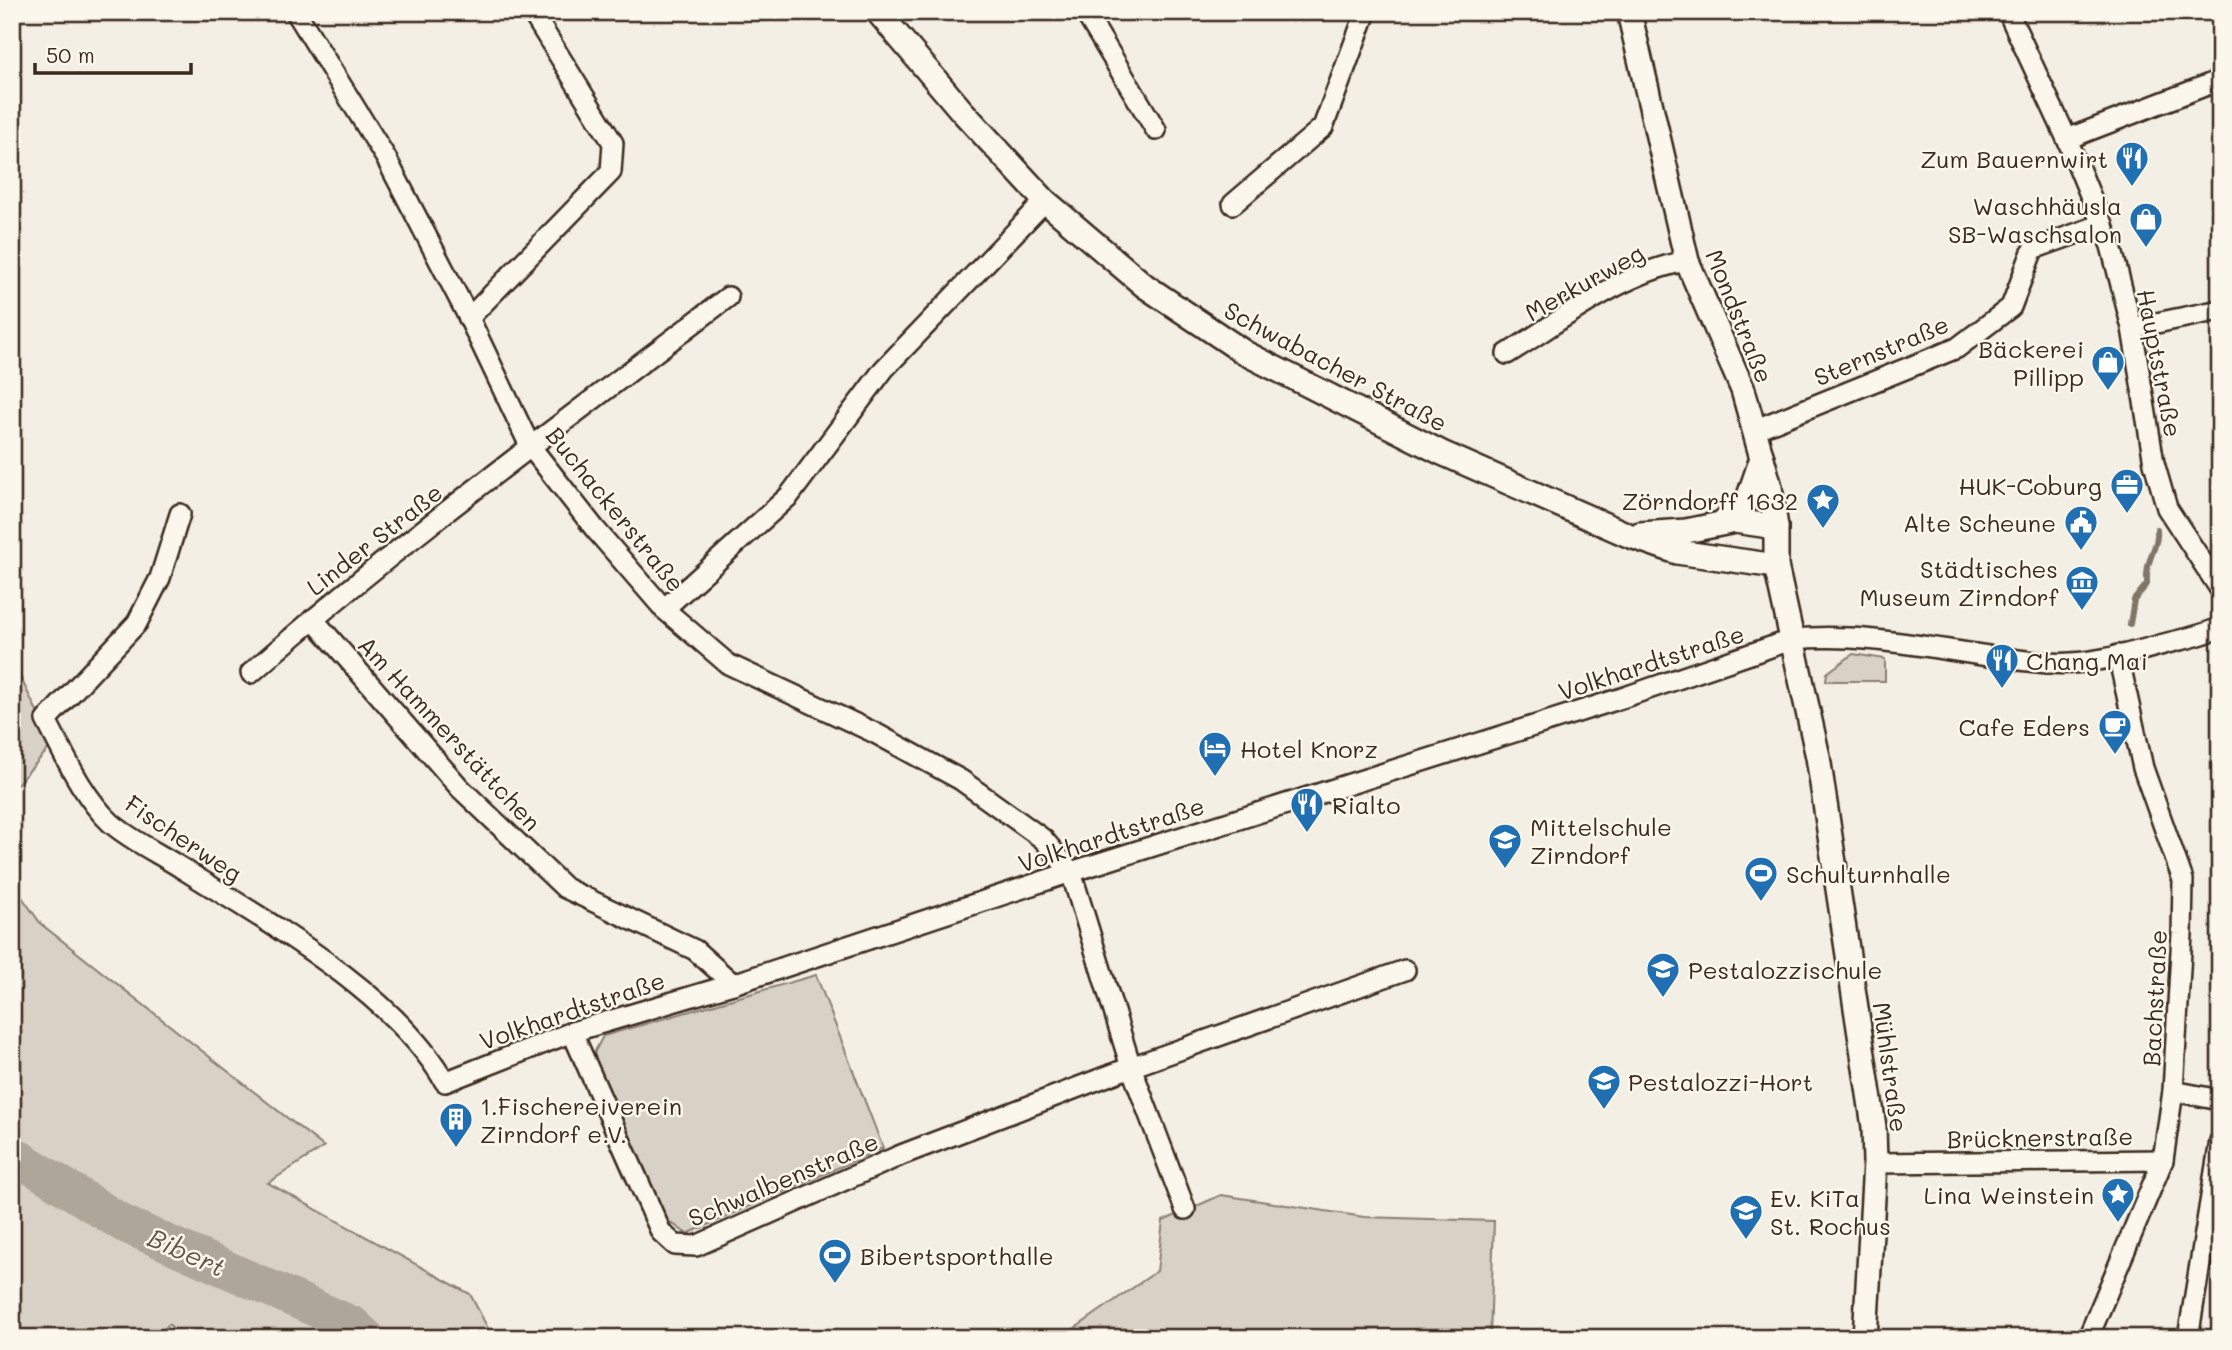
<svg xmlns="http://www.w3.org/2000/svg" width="2232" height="1350" viewBox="0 0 2232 1350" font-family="Mali,sans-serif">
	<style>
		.green { fill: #d8d1c6; stroke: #8a7e72; stroke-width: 2 }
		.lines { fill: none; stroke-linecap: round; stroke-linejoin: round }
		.stream { stroke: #817468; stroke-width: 6 }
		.river { stroke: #afa69a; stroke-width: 37 }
		.minor-casing { stroke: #3b2a1e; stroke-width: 24 }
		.tertiary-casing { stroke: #3b2a1e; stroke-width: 28 }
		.minor { stroke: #fbf7ec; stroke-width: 19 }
		.tertiary { stroke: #fbf7ec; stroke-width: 23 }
		.labels { text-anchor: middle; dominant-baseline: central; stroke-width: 5; stroke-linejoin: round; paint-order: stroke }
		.poi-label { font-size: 24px; fill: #3b2a1e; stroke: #fbf7ec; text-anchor: start }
		.street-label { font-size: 24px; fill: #3b2a1e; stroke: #fbf7ec }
		.water-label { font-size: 26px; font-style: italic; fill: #645549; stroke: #fbf7ec }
	</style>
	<rect width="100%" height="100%" fill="#f3efe4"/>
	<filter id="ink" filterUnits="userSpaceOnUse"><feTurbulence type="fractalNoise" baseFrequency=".0143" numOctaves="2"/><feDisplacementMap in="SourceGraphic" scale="14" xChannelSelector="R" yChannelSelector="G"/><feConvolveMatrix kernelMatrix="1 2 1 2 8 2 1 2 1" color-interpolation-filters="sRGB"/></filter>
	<g filter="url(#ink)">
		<g class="green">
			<path d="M1853 654 1885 659V681H1826L1827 673Z"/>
			<path d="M12 660 53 744 12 790Z"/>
			<path d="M12 883 41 924 324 1147 268 1183 470 1294 493 1338H181L169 1324 156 1338H12Z"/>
			<path d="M816 975 883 1148 687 1234 666 1219 593 1055 603 1036Z"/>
			<path d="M1221 1195 1364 1217 1494 1221 1490 1338H1061L1157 1271 1163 1221Z"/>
		</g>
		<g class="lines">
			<path class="stream" d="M2130 624 2134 600 2147 584C2145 557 2159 549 2157 529"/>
			<path class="river" d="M12 1154 124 1224 353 1325 367 1338"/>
			<defs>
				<g id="minor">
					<path d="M296 12 386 158 469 318 530 446 595 529 664 609 728 664 875 733 961 780 1043 839 1071 872 1131 1067 1185 1209"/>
					<path d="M1085 12 1156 130"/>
					<path d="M2008 12 2067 139 2111 246 2132 328 2154 463 2167 508 2220 589"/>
					<path d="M2067 139 2220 80"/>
					<path d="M1233 204 1323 127 1366 12"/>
					<path d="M469 318 611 172 613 143 532 12"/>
					<path d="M2132 328 2220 310"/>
					<path d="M1507 354C1562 320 1622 272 1687 261"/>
					<path d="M1754 430 1957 348 2011 307 2033 249 2103 224"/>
					<path d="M180 514 160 578 137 623 46 720C64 754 82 796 111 823 132 841 160 854 183 869 269 923 394 993 445 1082L572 1032 733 984 1071 872 1622 698 1794 639C1879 631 1964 657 2048 663 2086 666 2128 654 2164 644 2182 639 2203 636 2220 627"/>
					<path d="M664 609 789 496 884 369 1045 201"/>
					<path d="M313 619 460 788 565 888 695 950 733 984"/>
					<path d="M251 673C403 539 567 420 728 297"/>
					<path d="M572 1032 661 1232 675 1245 696 1246 901 1155 1131 1067 1405 970"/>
					<path d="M2173 1091 2220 1100"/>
					<path d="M1875 1163 2163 1160"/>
					<path d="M2088 1338 2163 1160 2173 1091 2182 934 2183 880 2143 768 2118 655"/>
					<path d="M2188 1338 2220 1141"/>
				</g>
				<g id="tertiary">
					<path d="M878 12 961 110 1045 201 1145 286 1245 353 1442 453 1628 535 1677 552 1776 566"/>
					<path d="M1629 12 1687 261 1743 390 1770 487 1776 527V566L1818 757 1874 1127 1875 1163 1865 1338"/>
					<path d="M1723 522 1748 499 1762 458"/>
					<path d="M1640 534 1686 531 1735 521 1776 527"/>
				</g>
			</defs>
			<use href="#minor" class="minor-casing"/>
			<use href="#tertiary" class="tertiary-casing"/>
			<use href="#minor" class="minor"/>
			<use href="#tertiary" class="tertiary"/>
		</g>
	</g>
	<defs>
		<symbol id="restaurant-pin" viewBox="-11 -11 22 30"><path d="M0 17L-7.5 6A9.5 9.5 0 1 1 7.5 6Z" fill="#1f6fb2" stroke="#fbf7ec"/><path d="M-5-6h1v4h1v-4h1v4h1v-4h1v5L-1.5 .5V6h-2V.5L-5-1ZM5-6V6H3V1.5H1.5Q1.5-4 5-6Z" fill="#fff"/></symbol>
		<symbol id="shop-pin" viewBox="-11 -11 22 30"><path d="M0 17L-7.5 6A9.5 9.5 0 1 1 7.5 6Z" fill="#1f6fb2" stroke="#fbf7ec"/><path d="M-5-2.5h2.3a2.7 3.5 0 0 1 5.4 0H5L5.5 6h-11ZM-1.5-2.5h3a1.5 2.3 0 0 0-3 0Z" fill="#fff"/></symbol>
		<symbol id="office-pin" viewBox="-11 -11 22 30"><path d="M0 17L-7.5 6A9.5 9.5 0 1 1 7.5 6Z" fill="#1f6fb2" stroke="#fbf7ec"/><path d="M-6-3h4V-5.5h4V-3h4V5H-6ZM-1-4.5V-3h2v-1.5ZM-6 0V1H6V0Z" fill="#fff"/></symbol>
		<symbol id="sight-pin" viewBox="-11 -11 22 30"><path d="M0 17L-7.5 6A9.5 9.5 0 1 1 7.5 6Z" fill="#1f6fb2" stroke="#fbf7ec"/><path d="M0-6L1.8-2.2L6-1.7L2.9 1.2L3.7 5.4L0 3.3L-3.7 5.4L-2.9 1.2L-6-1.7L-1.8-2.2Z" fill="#fff"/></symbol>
		<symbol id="civic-pin" viewBox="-11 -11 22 30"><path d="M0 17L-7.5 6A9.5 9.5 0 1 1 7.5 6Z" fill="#1f6fb2" stroke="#fbf7ec"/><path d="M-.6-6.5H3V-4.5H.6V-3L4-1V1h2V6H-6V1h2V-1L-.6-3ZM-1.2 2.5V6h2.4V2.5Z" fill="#fff"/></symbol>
		<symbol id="museum-pin" viewBox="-11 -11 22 30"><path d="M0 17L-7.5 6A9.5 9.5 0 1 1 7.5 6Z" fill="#1f6fb2" stroke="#fbf7ec"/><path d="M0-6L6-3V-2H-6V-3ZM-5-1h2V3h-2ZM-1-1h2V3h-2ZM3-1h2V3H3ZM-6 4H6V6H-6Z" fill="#fff"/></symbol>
		<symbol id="cafe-pin" viewBox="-11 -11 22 30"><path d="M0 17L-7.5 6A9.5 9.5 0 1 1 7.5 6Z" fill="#1f6fb2" stroke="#fbf7ec"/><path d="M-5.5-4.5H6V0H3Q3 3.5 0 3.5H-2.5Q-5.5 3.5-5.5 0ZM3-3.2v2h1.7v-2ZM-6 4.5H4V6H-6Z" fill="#fff"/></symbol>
		<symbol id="hotel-pin" viewBox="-11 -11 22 30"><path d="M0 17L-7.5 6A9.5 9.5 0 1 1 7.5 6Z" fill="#1f6fb2" stroke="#fbf7ec"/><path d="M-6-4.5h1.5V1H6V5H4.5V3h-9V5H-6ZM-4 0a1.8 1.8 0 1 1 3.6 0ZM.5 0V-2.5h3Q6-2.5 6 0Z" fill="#fff"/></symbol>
		<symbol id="school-pin" viewBox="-11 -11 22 30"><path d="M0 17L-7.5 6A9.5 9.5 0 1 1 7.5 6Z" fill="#1f6fb2" stroke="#fbf7ec"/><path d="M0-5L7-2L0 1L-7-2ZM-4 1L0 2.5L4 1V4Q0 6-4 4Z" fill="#fff"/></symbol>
		<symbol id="stadium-pin" viewBox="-11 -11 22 30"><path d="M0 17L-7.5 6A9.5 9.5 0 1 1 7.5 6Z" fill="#1f6fb2" stroke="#fbf7ec"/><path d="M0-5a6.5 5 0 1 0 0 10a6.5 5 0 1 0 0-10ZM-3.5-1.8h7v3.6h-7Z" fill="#fff"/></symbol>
		<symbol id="building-pin" viewBox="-11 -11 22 30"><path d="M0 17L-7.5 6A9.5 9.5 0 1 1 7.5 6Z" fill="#1f6fb2" stroke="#fbf7ec"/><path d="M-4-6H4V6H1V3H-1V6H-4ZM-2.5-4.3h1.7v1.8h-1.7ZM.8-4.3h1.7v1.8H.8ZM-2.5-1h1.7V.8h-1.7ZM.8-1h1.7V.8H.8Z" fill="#fff"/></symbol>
	</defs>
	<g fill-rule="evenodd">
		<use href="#restaurant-pin" x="2113" y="139" width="38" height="52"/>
		<use href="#shop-pin" x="2127" y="200" width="38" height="52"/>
		<use href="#shop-pin" x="2089" y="343" width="38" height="52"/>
		<use href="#office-pin" x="2108" y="466" width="38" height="52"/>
		<use href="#sight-pin" x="1804" y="481" width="38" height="52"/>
		<use href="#civic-pin" x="2062" y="503" width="38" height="52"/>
		<use href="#museum-pin" x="2063" y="563" width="38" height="52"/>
		<use href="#restaurant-pin" x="1983" y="641" width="38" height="52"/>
		<use href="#cafe-pin" x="2096" y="707" width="38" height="52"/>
		<use href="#hotel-pin" x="1196" y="729" width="38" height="52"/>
		<use href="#restaurant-pin" x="1288" y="785" width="38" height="52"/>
		<use href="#school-pin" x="1486" y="821" width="38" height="52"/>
		<use href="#stadium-pin" x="1742" y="854" width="38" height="52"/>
		<use href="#school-pin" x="1644" y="950" width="38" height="52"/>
		<use href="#school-pin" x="1585" y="1062" width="38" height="52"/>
		<use href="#building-pin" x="437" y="1100" width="38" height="52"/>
		<use href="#sight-pin" x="2099" y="1175" width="38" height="52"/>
		<use href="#school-pin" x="1727" y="1192" width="38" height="52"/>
		<use href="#stadium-pin" x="816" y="1236" width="38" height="52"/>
	</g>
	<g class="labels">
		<g class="poi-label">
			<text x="2108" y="158" text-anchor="end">Zum Bauernwirt</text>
			<text x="2122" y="205" text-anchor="end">Waschhäusla<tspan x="2122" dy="28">SB-Waschsalon</tspan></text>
			<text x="2084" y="348" text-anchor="end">Bäckerei<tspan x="2084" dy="28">Pillipp</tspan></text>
			<text x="2102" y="485" text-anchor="end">HUK-Coburg</text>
			<text x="1798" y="500" text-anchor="end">Zörndorff 1632</text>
			<text x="2056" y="522" text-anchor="end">Alte Scheune</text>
			<text x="2058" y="568" text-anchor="end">Städtisches<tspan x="2058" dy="28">Museum Zirndorf</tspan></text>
			<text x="2026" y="660">Chang Mai</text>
			<text x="2090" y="726" text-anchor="end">Cafe Eders</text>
			<text x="1240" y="748">Hotel Knorz</text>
			<text x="1332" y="804">Rialto</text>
			<text x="1530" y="826">Mittelschule<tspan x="1530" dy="28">Zirndorf</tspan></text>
			<text x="1786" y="873">Schulturnhalle</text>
			<text x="1688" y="969">Pestalozzischule</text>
			<text x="1628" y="1081">Pestalozzi-Hort</text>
			<text x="480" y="1105">1.Fischereiverein<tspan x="480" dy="28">Zirndorf e.V.</tspan></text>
			<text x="2094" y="1194" text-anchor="end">Lina Weinstein</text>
			<text x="1770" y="1197">Ev. KiTa<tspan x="1770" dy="28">St. Rochus</tspan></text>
			<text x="860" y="1255">Bibertsporthalle</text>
		</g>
		<g class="street-label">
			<text transform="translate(1584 282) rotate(-29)">Merkurweg</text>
			<text transform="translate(1740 316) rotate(68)">Mondstraße</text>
			<text transform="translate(1881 350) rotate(-23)">Sternstraße</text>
			<text transform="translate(2160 363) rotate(79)">Hauptstraße</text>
			<text transform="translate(1336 366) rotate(28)">Schwabacher Straße</text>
			<text transform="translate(616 509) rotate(51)">Buchackerstraße</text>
			<text transform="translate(374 539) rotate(-38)">Linder Straße</text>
			<text transform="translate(1651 662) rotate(-18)">Volkhardtstraße</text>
			<text transform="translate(450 733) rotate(47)">Am Hammerstättchen</text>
			<text transform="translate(1111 834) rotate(-18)">Volkhardtstraße</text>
			<text transform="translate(184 838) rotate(34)">Fischerweg</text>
			<text transform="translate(2154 998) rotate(-87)">Bachstraße</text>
			<text transform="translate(572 1010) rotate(-19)">Volkhardtstraße</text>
			<text transform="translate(1891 1067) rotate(82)">Mühlstraße</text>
			<text transform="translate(2040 1137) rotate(-1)">Brücknerstraße</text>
			<text transform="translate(783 1179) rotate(-23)">Schwalbenstraße</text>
		</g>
		<g class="water-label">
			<text transform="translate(187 1252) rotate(24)">Bibert</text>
		</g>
	</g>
	<rect width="2232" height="1350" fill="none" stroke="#fbf7ec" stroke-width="42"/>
	<rect x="21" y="21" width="2190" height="1308" fill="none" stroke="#3b2a1e" stroke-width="2.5" filter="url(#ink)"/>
	<path d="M35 63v10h156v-10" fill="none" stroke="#3b2a1e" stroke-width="3.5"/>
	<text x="46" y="63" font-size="21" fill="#3b2a1e" stroke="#fbf7ec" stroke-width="5" paint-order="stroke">50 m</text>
</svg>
